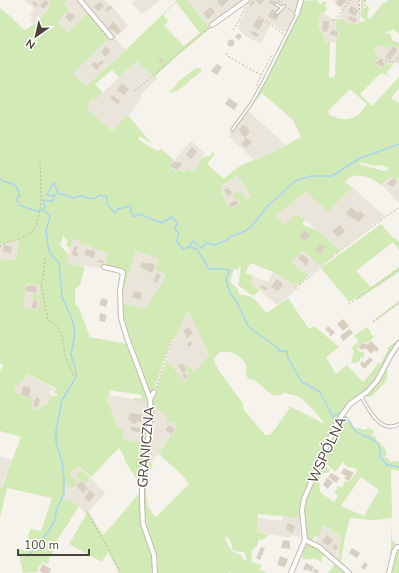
<svg xmlns="http://www.w3.org/2000/svg" width="399" height="573" viewBox="0 0 399 573" font-family="'Nunito Sans',sans-serif">
	<style>
		.residential { fill: #eae5da }
		.green { fill: #d2eab5; fill-rule: evenodd }
		.lines { fill: none; stroke-linecap: round; stroke-linejoin: round }
		.stream { stroke: #a9d4f2; stroke-width: 1.5 }
		.building { fill: #d8cfc1 }
		.service-casing { stroke: #c2bbae; stroke-width: 4 }
		.minor-casing { stroke: #c2bbae; stroke-width: 6 }
		.path { stroke: #c4b79f; stroke-width: 1; stroke-dasharray: 2 2; stroke-linecap: butt }
		.service { stroke: #fff; stroke-width: 2 }
		.minor { stroke: #fff; stroke-width: 4 }
		.labels { text-anchor: middle; dominant-baseline: central; stroke-width: 3; stroke-linejoin: round; paint-order: stroke }
		.street-label { font-size: 14px; fill: #4b4439; stroke: #fff }
	</style>
	<rect width="100%" height="100%" fill="#f6f3ec"/>
	<g class="residential">
		<path d="M24 0H48L53 4 42 17 33 23 30 21 33 17 30 15 35 9Z"/>
		<path d="M67 0H78L80 2 84 0H104L113 7 128 26 115 38 126 50 86 86 73 74 110 37 68 33 57 22 69 9 64 3Z"/>
		<path d="M135 0H160L142 14 131 3Z"/>
		<path d="M187 0H300L295 15 287 31H281L271 23 261 44 244 35 238 27 244 15 247 4 242 1 208 27Z"/>
		<path d="M332 0H359L360 22 356 25 350 24 340 18 343 11Z"/>
		<path d="M324 13 336 21 339 30 337 43 324 41 323 33 318 27 320 15Z"/>
		<path d="M379 45 384 46 387 49 391 46 393 45 397 48 399 46V65L397 63H394L393 65 387 63 381 69 374 63 379 58 374 50 377 46Z"/>
		<path d="M137 61 156 80 141 94 140 100 131 113 124 118 114 131 86 108V107L88 106 91 99 94 101Z"/>
		<path d="M247 110 286 145 274 152 254 160 228 136Z"/>
		<path d="M191 141 205 153 193 172 177 170 176 172 169 167Z"/>
		<path d="M237 175 251 196 231 209 221 193V187L231 181Z"/>
		<path d="M391 177 399 180V203L382 185Z"/>
		<path d="M354 189 385 216 340 250 298 214 283 225 275 217 306 192 328 212 348 191Z"/>
		<path d="M73 239 80 241V244L94 247 93 249 108 252 103 269 86 266 81 267 69 265 67 257Z"/>
		<path d="M18 240 16 260 0 259V246L2 244Z"/>
		<path d="M302 249 321 266 308 276 291 262Z"/>
		<path d="M136 251 159 259 155 269 162 272 165 276 164 281 145 309 121 303 122 295Z"/>
		<path d="M273 272 299 288 277 305 251 283 253 276 268 282Z"/>
		<path d="M25 284 40 286V294L31 298 39 300 40 302 37 311 23 306Z"/>
		<path d="M188 310 209 355 194 373 185 382 167 360 171 345Z"/>
		<path d="M27 374 57 390 54 393 51 390 49 392 52 396 50 398 48 405 39 410 33 409 31 405 32 402V398H23L13 393 15 387Z"/>
		<path d="M110 395 150 402V406L169 416 171 422 174 424 177 429 170 436 159 454 147 465 150 428 143 429 141 434 145 437 143 444 139 441 130 442 123 439V436L115 422 108 402 106 399Z"/>
		<path d="M0 456 12 460 1 487H0Z"/>
		<path d="M79 466 105 493 86 514 79 506 68 500 67 502 63 499 64 486 68 487 73 478 69 474Z"/>
		<path d="M283 516 300 518 301 537 291 535V538L257 532 258 518 282 521Z"/>
		<path d="M322 525 342 538 339 562 315 544Z"/>
	</g>
	<g class="green">
		<path d="M48 0H67L64 3 69 9 58 22 68 33 88 11 110 37 73 74 86 86 126 50 177 0H187L208 27 212 24 213 26 177 56 155 76 157 79 156 80 137 61 119 77 112 70 95 84 103 93 94 101 91 99 88 106 86 108 113 131 124 118 128 115 152 144 140 136 138 139 145 144 158 151 161 149 174 160 169 167 176 172 177 170 185 172 187 169 193 172 202 158 209 156 213 152 215 154 207 164 224 179 233 171 242 165 274 152 301 137 293 120 262 93 248 111 247 110 267 79 300 11 302 1 318 0V3L322 4 323 1 327 3 325 6 327 8 326 11 320 15 318 27 324 36V41L330 42 329 78 335 76 336 43H337L339 30 336 29V21L340 18 350 24 351 22 356 25 360 22 365 21 364 18 361 17V0H364L363 10H366V6H368L370 9 368 12 367 17 370 19 383 3 387 2 388 0H399V34L393 29 391 31 384 33 391 34 392 40 399 43V47L397 48 393 45 391 46 388 49C384 47 381 44 377 46L374 50 379 58 374 63 381 69 387 63 393 65 386 73 390 76 381 73 360 94 372 106 399 77V88L391 98 399 103V180L391 177 381 185C370 177 357 171 346 180L345 182 354 189 348 191 328 212 306 192 276 216 283 225 297 214 305 220 303 222V225L317 230 340 250 321 266 302 250 298 257H296L291 262 308 276 300 284H296L295 285 273 272 251 263 247 269 246 273 253 276 251 283 259 290 254 296 250 294 238 285 241 268 239 267 238 270 234 269 230 281C233 286 239 287 239 294 243 296 247 295 251 297 259 301 261 309 267 313L288 298 309 329 314 326 339 347 326 357 336 374 347 365 363 382 371 373 378 363H381L388 350 387 348 395 342 399 341 377 379 367 390 346 405 334 428 332 427 333 429C321 455 300 489 300 518L258 514 257 532 267 534 268 536 262 540 259 539 257 546 252 550 251 562 262 565 259 569 267 573H231L230 572 228 573H158V559L148 532 144 508 143 491 147 465 150 462 153 465 148 471 146 493 148 506 154 516H157L189 484 183 476 159 454 170 436 177 429 174 424 171 422 168 423 166 420 168 416 152 407V400L167 360 185 382 189 377 188 369 183 364 190 367 194 373 209 355 188 310 174 339 171 341 153 392 149 393 125 328 121 303 145 309 164 281 165 276 162 272 155 270 159 259 136 251 122 295 124 273 104 266 108 252 93 249V247L80 244V241L73 239 70 249 66 245 68 242 63 235 60 245 68 254 67 257 69 265 73 263 74 266 78 265 81 267H85L80 285 75 289V305L78 306 90 337 126 344 127 342 120 325 119 315H120L150 402 134 400V398L141 399 142 395 109 390 110 395 106 399C113 409 112 423 123 431V438C129 443 136 439 143 443L145 437 141 434 143 426H147L148 428 142 483 143 524 153 554 155 573H119L108 552 102 562 69 544 88 511 103 535 115 522 140 492V484L124 460 125 458 119 448 91 477 79 466 69 474 73 478 76 480 77 482 75 486 72 488 64 486 63 499 66 502 68 499 79 506 53 547 55 550 49 556V563L46 564 44 563 42 560V564L39 566 37 572 23 573 18 551 20 549 24 550 30 529 41 531 52 498 7 488 0 518V487H2L21 437 0 431V371L3 365 0 363V259L16 260 18 240 2 244 0 246V8L9 15 23 29 26 30 42 17 52 4ZM176 2 200 33 184 46 164 26 168 21 163 15ZM350 89 367 104C357 120 346 123 330 115L328 111ZM360 162 375 166 379 165 387 167 388 170 384 171 362 165 359 164ZM237 175 251 196 246 200 244 195 238 192 234 193V198L240 200 239 202V204L231 209 221 193 222 191 221 186 231 180ZM26 284 40 286V294H33L31 296V298L39 300 40 302 37 311 23 306ZM220 352C229 350 242 355 246 365 247 369 245 374 247 377 249 380 253 379 256 381 263 387 267 393 276 396L277 395 280 396 285 392C289 396 294 394 299 397 309 404 318 415 325 424L289 406V409L272 433 269 435H265L245 411 243 408V404C238 396 215 367 214 360 214 357 218 355 220 352ZM28 374 57 389 54 393 58 395 57 396H52L50 397 48 405H43L39 410 33 409 31 405 33 399 32 397H24L23 398 19 394 14 393 15 387ZM227 536 232 545 231 547 234 551 244 552 247 560 244 561 241 555C229 551 230 549 225 538Z"/>
		<path d="M196 68H199L201 69V72C190 78 183 90 171 93L170 92 180 80Z"/>
		<path d="M381 224 393 238H395L399 242V250L394 243H392L356 271 371 287 399 267V272L357 300 355 298 349 302 321 268Z"/>
		<path d="M399 301V304L374 322 373 321Z"/>
		<path d="M367 327 371 332 370 333 374 337 367 343 363 342 358 346 357 349 360 352H363L366 355 363 356 364 359 360 357V361C357 363 354 364 351 362L354 351 351 348 359 341 354 336Z"/>
		<path d="M386 367H387C388 383 385 382 375 393 372 396 372 397 367 397L365 395Z"/>
		<path d="M344 415 347 416 353 426 357 429 359 428 364 430 368 428 373 430 374 433 371 435 376 437 377 441 380 442 382 446H384L387 454 384 457 388 458 391 462 399 461V471L391 469 392 518 374 520 350 518 344 542 341 562 353 573 339 562 341 537 323 525 318 537 314 536V538L311 541 305 537 303 512 305 504 321 462 330 470 327 473H323L318 481 320 485 319 487 320 492 334 502 338 496 334 492 337 489V486L343 487 344 481 349 482 357 472 356 468 347 467 343 462 335 472 323 460ZM361 477 379 490 364 516 341 506Z"/>
		<path d="M80 471H83L89 478 88 482 84 483 76 476Z"/>
		<path d="M392 521V540L395 543V546L392 550 390 564Z"/>
		<path d="M307 543H309L324 554 321 562 313 558 308 560 306 558 305 560 302 559 304 546Z"/>
		<path d="M399 550V573H392L396 555Z"/>
		<path d="M336 563 348 573H328Z"/>
	</g>
	<g class="lines">
		<g class="stream">
			<path d="M0 178 2 181C14 184 17 184 20 196L16 198 19 205 36 211 43 210 45 207 43 200 53 201 55 195 50 196 47 195 52 185 54 183 58 193 73 198 81 196 94 199 100 195 107 197V204L115 213 118 209 130 206 133 217 139 214 162 223 172 217 177 223 175 229 179 234 176 241 183 249 189 247 197 249 209 269H223L230 271 226 279 229 291 237 302 248 326 254 331 278 348V351H287L288 358 301 381 320 392 333 417 339 413C342 415 347 417 349 421 351 423 352 427 354 429 364 440 383 436 380 457L387 465 399 467"/>
			<path d="M189 247 193 241 202 248 206 243 215 245 227 240 231 236 241 233 250 228 267 207 295 181 311 176H332L360 158 386 149 399 144"/>
			<path d="M27 557 48 532 54 522 57 508 64 494V479L62 462 56 442V431L62 400 76 377 75 367 71 355 75 332 72 319 62 297 59 263 50 253 48 245 46 231 50 216 43 210"/>
		</g>
	</g>
	<g class="building">
		<path d="M45 0 49 3 44 9 40 6Z"/>
		<path d="M218 0H228V1L222 7 217 1Z"/>
		<path d="M253 0 255 2 252 6 249 5Z"/>
		<path d="M257 0H264L261 5 256 1Z"/>
		<path d="M271 0 277 2 275 6 269 3Z"/>
		<path d="M339 0H347L340 7 336 3Z"/>
		<path d="M33 1 38 4 36 7 32 3Z"/>
		<path d="M99 2 104 6 99 11 94 7Z"/>
		<path d="M110 6 112 8 107 12 105 10Z"/>
		<path d="M351 6 359 10 355 16 348 12Z"/>
		<path d="M211 7 215 12 208 19 203 13Z"/>
		<path d="M272 9 280 14 276 21 268 16Z"/>
		<path d="M69 12 75 16 70 22 65 17Z"/>
		<path d="M350 16 357 19 355 23 348 19Z"/>
		<path d="M258 18 264 21 259 30 253 26Z"/>
		<path d="M113 21 121 31 117 34 112 29 111 30 108 28Z"/>
		<path d="M323 21H329V28H328L327 32 322 31Z"/>
		<path d="M331 30 338 31 337 37 330 34Z"/>
		<path d="M252 31 259 34 257 37 251 34Z"/>
		<path d="M238 33 242 36 239 40 235 37Z"/>
		<circle cx="231" cy="43" r="3.5"/>
		<path d="M106 46 111 51 105 57 101 52Z"/>
		<path d="M393 46 398 50 390 60 385 57Z"/>
		<path d="M161 58 164 60 162 63 158 61Z"/>
		<path d="M380 59 385 64 382 67 376 63Z"/>
		<path d="M102 60 104 62 101 66 98 63Z"/>
		<path d="M94 62 100 66 97 70 91 65Z"/>
		<path d="M217 64 222 67 217 75 211 71Z"/>
		<path d="M122 84 129 89 124 95 117 90Z"/>
		<path d="M112 95 120 101 118 104 110 98Z"/>
		<path d="M229 98 238 104 234 110 225 104Z"/>
		<path d="M243 125 249 128 248 129 250 131 245 138 240 133 241 132 238 130Z"/>
		<path d="M246 138 252 142 246 148 241 144Z"/>
		<path d="M192 147 197 152 191 159 186 155Z"/>
		<path d="M174 161 177 163 178 162 182 164 177 170 170 166Z"/>
		<path d="M393 178 397 181 393 187 387 184Z"/>
		<path d="M227 188 233 193 228 196 224 190Z"/>
		<path d="M236 200 238 203 231 208 229 204Z"/>
		<path d="M351 207 358 213 360 211 365 215 359 222 346 214Z"/>
		<path d="M340 225 345 231 338 237 332 231Z"/>
		<path d="M305 230 310 235 305 241 299 237Z"/>
		<path d="M321 244 325 247 320 254 315 250Z"/>
		<path d="M4 245 12 247 11 253 3 252Z"/>
		<path d="M74 246 78 247 76 252 78 253 77 257 72 255Z"/>
		<path d="M86 249 95 251 94 258 85 255Z"/>
		<path d="M302 254 309 260 308 261 309 262 306 266 298 258Z"/>
		<path d="M98 260 104 261 103 263 98 262Z"/>
		<path d="M142 262 147 264 148 262 155 265 152 273 140 267Z"/>
		<path d="M157 273 161 275 157 283 153 281Z"/>
		<path d="M277 279 283 284 278 291 271 287Z"/>
		<path d="M31 285 37 287 36 293 26 291V286H30Z"/>
		<path d="M262 285 268 288 266 291 260 287Z"/>
		<path d="M134 291 142 293 140 300 132 297Z"/>
		<path d="M102 298 108 300 106 307 99 305Z"/>
		<path d="M34 299 38 301 36 309 31 308Z"/>
		<path d="M100 313 107 315 105 322 99 321Z"/>
		<path d="M343 319 349 326 343 331 337 324Z"/>
		<path d="M328 326 335 332 331 336 329 335 330 333 325 330Z"/>
		<path d="M189 327 193 333 187 338 183 330Z"/>
		<path d="M350 329 353 333 343 341 340 336Z"/>
		<path d="M190 341 193 344 189 347 187 344Z"/>
		<path d="M371 341 379 349 376 352 375 350 371 354 367 349 366 350 364 348 362 350 358 347 363 342 366 345Z"/>
		<path d="M370 357 373 360 364 369 360 364 362 361 364 363Z"/>
		<path d="M182 363 187 370 183 373 178 366Z"/>
		<path d="M185 373 188 377 185 379 182 376Z"/>
		<path d="M23 386 29 387 31 389 29 397 21 395Z"/>
		<path d="M36 397 40 399 38 407 33 406Z"/>
		<path d="M130 413 142 415 141 422 137 421 136 424 131 423V420H128Z"/>
		<path d="M169 425 175 429 171 434 165 430Z"/>
		<path d="M131 427 141 428 140 432 131 431Z"/>
		<path d="M344 468 354 473 349 481 344 478 346 476 341 473Z"/>
		<path d="M331 473 340 478 336 483 328 477Z"/>
		<path d="M327 478 333 482 328 489 323 485Z"/>
		<path d="M81 481 88 488 83 493 76 486Z"/>
		<path d="M90 490 95 495 89 502 84 497 88 494 87 493Z"/>
		<path d="M287 523 295 526 293 533 286 530Z"/>
		<path d="M327 535 333 540 328 546 322 541Z"/>
		<path d="M283 540 290 541V549L281 548Z"/>
		<path d="M335 544 338 547 336 550 332 548Z"/>
		<path d="M261 547 265 548 260 560 256 558Z"/>
		<path d="M352 548 360 553 357 558 349 553Z"/>
		<path d="M280 556 288 559 285 567 277 565Z"/>
		<path d="M365 562 368 565 364 570 361 567Z"/>
		<path d="M306 563 314 567 311 572 307 569 306 571 303 569Z"/>
		<path d="M43 564 51 569 49 573H43L39 571Z"/>
		<path d="M315 568 319 571 318 573 312 572Z"/>
	</g>
	<g class="lines">
		<defs>
			<g id="service">
				<path d="M276 4 282 8"/>
				<path d="M277 13 284 6"/>
				<path d="M232 130 251 104 264 81 297 15"/>
				<path d="M361 396C368 409 381 435 399 424"/>
			</g>
			<g id="minor">
				<path d="M80 0 111 37"/>
				<path d="M297 14 301 0"/>
				<path d="M212 25 247 0"/>
				<path d="M104 267 117 270 123 272 120 291 121 318 127 338 150 399 151 414 142 485V502L143 524 154 555 155 573"/>
				<path d="M150 399 154 392"/>
				<path d="M305 540 319 547 349 573"/>
				<path d="M291 573 305 540 302 510 304 499 337 422 350 404 367 392 377 381 391 355 399 343"/>
				<path d="M389 573 394 552 397 547H399"/>
			</g>
		</defs>
		<use href="#service" class="service-casing"/>
		<use href="#minor" class="minor-casing"/>
		<g class="path">
			<path d="M278 0 282 3"/>
			<path d="M359 0 360 16"/>
			<path d="M288 8 293 12"/>
			<path d="M365 10V0"/>
			<path d="M259 16 283 34"/>
			<path d="M332 20 335 21 349 1 351 0"/>
			<path d="M233 30 240 19 245 7"/>
			<path d="M226 53 229 57 261 75"/>
			<path d="M397 59 399 54"/>
			<path d="M381 60 392 62 396 60 399 62"/>
			<path d="M257 86V83L272 55"/>
			<path d="M134 91C160 71 183 48 209 28"/>
			<path d="M0 247C7 240 19 241 28 235 46 222 40 181 40 161"/>
			<path d="M45 258 43 280 41 285 48 320C66 329 61 339 65 355 67 362 71 368 73 376"/>
			<path d="M295 286 301 284 342 249 399 207"/>
			<path d="M349 304 399 269"/>
			<path d="M373 322 399 302"/>
			<path d="M156 388 172 341"/>
			<path d="M86 511 100 534 121 573"/>
		</g>
		<use href="#service" class="service"/>
		<use href="#minor" class="minor"/>
	</g>
	<g class="labels">
		<g class="street-label">
			<text transform="translate(146 447) rotate(-85)">GRANICZNA</text>
			<text transform="translate(327 450) rotate(-65)">WSPÓLNA</text>
		</g>
	</g>
	<g transform="translate(36 36) rotate(214)" stroke="#ffffff" stroke-width="3" paint-order="stroke">
	<path d="M0-3L7 15L0 10L-7 15Z" fill="#4b4439"/>
	<text y="-6" font-size="11" font-weight="bold" text-anchor="middle" fill="#4b4439">N</text>
	</g>
	<path d="M18 549v6h71v-6" fill="none" stroke="#4b4439" stroke-width="2"/>
	<text x="24" y="549" font-size="12" fill="#4b4439" stroke="#ffffff" stroke-width="3" paint-order="stroke">100 m</text>
</svg>
